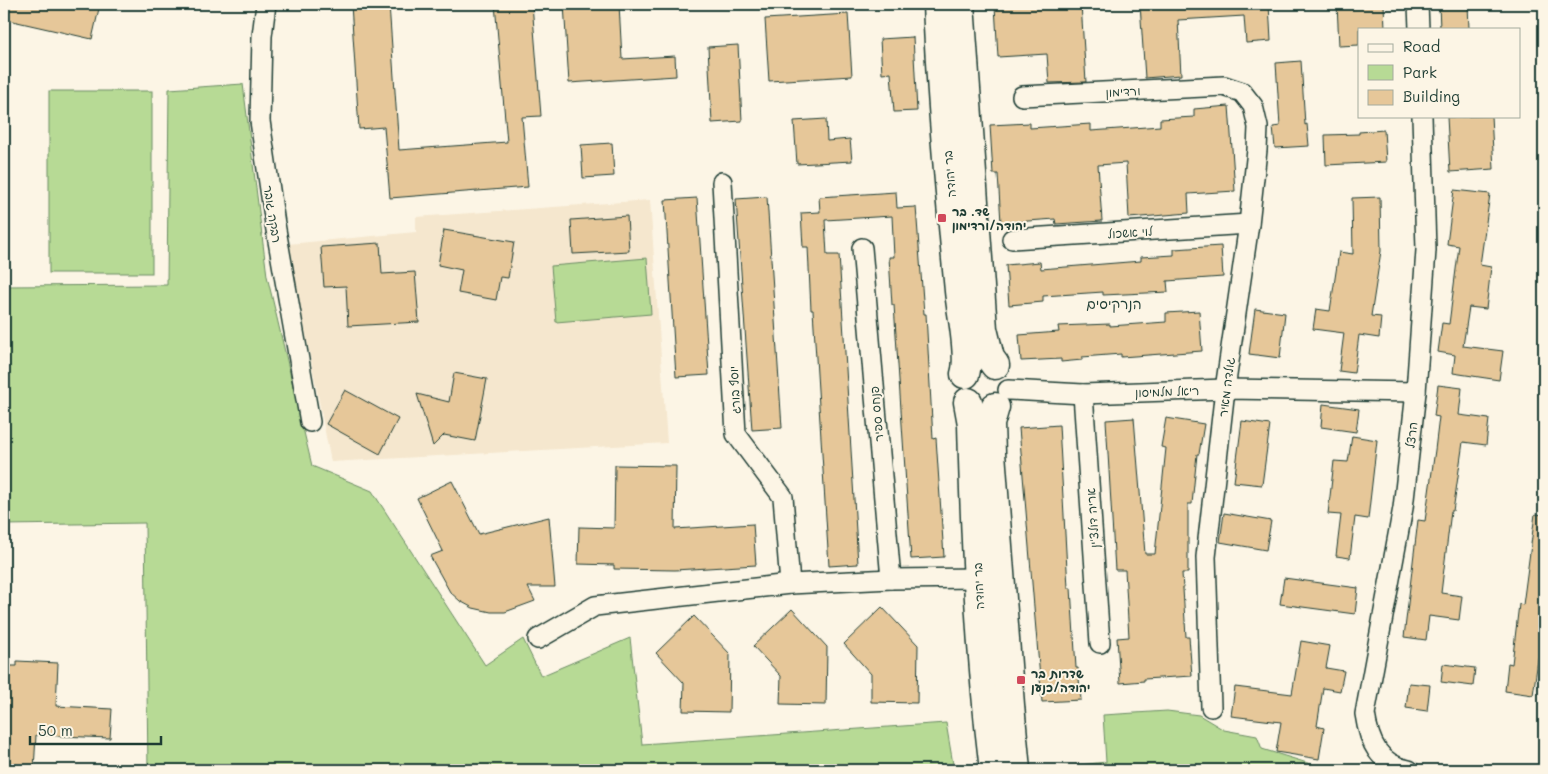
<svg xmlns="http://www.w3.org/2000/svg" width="1548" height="774" viewBox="0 0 1548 774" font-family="Mali,'Playpen Sans Hebrew',sans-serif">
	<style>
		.built { fill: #f5e7ce }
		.green { fill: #b7da95; stroke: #6b8c64 }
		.building { fill: #e6c799; stroke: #1f3d34 }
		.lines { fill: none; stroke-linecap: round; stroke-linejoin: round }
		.street-casing { stroke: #1f3d34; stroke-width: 22 }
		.secondary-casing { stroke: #1f3d34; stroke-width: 31 }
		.street { stroke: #fcf5e5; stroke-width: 19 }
		.secondary { stroke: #fcf5e5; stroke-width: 28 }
		.poi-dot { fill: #d1495b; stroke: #fcf5e5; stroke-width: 2 }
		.labels { text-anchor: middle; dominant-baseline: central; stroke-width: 4; stroke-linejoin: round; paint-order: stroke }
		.street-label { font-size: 12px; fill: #1f3d34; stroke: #fcf5e5 }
		.poi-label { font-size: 12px; font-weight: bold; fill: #1f3d34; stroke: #fcf5e5; text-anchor: start }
		.neighbourhood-label { font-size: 14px; fill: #1f3d34; stroke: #fcf5e5 }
	</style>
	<rect width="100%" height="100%" fill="#fcf5e5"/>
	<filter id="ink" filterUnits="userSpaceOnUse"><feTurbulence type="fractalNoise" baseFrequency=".02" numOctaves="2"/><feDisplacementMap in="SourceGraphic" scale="10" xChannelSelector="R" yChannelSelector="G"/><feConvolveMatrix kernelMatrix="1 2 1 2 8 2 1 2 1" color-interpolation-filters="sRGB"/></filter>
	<g filter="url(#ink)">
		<path class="built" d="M650 200 667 443 331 462 288 244 416 232V217Z"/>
		<g class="green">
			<path d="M243 84 267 276 312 466 372 491 485 665 523 639 541 676 630 638 642 744 946 723 954 770H148L145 523 4 525V286L167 285 169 89Z"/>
			<rect x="49" y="91" width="103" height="182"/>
			<path d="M647 258 651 314 556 322 551 266Z"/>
			<path d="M1167 711 1199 715 1224 730 1257 736 1262 749 1330 770H1035L1106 762 1103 715Z"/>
		</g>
		<g class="building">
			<path d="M4 4H100L92 39 4 19Z"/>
			<path d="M351 4H389L399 150 507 142 495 4H532L541 116 522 117 528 187 390 198 384 127 359 129Z"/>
			<path d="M564 4H619L622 59 675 56 676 76 569 83Z"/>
			<path d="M1040 4H1081L1086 82 1049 83 1047 54 998 57 995 6Z"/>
			<path d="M1140 4H1269L1271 41 1246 43 1244 16 1178 20 1181 75 1145 78Z"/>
			<path d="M1337 4H1384L1385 29H1359V45L1339 46Z"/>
			<path d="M1439 4H1468L1469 29H1440Z"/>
			<path d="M848 14 852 76 769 81 765 19Z"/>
			<path d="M913 37 917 111 894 112 891 73 882 74 880 39Z"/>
			<path d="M738 45 742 121 712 123 708 47Z"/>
			<path d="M1301 61 1305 125 1307 124 1309 146 1275 148 1273 127 1280 126 1276 63Z"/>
			<path d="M1229 106 1235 191 1188 194 1189 213 1129 218 1126 163 1098 165 1102 221 1056 224 1055 219 1001 223 998 174H993L990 125 1030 123V128L1091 124V131L1160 126V119L1194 117V109Z"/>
			<path d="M1491 116 1494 169 1450 172 1447 117Z"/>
			<path d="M826 119 827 141 850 139 852 161 797 164 794 121Z"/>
			<path d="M1384 130 1386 162 1326 165 1325 135 1359 134V132Z"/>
			<path d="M612 143 614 176 583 178 581 145Z"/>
			<path d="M1454 190 1490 194 1480 265 1491 267 1486 309 1469 307 1463 346 1503 351 1499 380 1453 373 1455 355 1438 352 1442 323 1449 324 1459 246 1447 244Z"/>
			<path d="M896 192 897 208 916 207 924 314H926L933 439 936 438 944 557 911 559 894 305H892L889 257H894L892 216 825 220 827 255H839L858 564 829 566 813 310H811L808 247H803L801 213 820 212 819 197Z"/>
			<path d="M767 197 782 428 752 430 736 199Z"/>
			<path d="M1380 197 1381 251 1371 316 1381 317 1379 338 1359 335 1354 373 1339 371 1344 333 1313 329 1316 309 1330 311 1339 252 1353 254 1352 198Z"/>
			<path d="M697 198 709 375 676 377 665 200Z"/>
			<path d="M627 216 629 251 573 254 571 220Z"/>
			<path d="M444 230 514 242 508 278 500 277 496 300 458 293 462 270 438 265Z"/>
			<path d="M380 243 382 274 415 272 419 322 348 326 346 286 324 287 321 247Z"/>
			<path d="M1221 246 1223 277 1167 281 1168 292 1103 295V292L1043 296V302L1009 305 1006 265 1040 262 1041 269 1141 261V257L1174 255V249Z"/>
			<path d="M1255 309 1285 313 1280 358 1249 354Z"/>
			<path d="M1199 311 1202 351 1121 357V354L1082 357V360L1061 362V359L1021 361 1019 335 1059 332 1058 326 1110 324V326L1166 322V313Z"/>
			<path d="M454 373 487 379 475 441 444 435 433 446 417 394 449 402Z"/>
			<path d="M1438 385 1462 388 1459 415 1489 419 1486 445 1463 442 1453 511H1451L1441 593 1462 596 1459 620 1429 616 1426 640 1404 637 1418 520 1425 521 1435 450 1439 417 1434 416Z"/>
			<path d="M345 390 398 419 380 454 326 424Z"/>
			<path d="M1323 404 1359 409 1356 432 1321 427Z"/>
			<path d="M1134 418 1145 554H1155L1166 448 1161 447 1166 418 1204 424 1199 454H1197L1192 504H1188V573H1182L1186 637H1189L1192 676 1144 679V681L1120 683 1117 638 1129 637 1125 570H1115L1106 420Z"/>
			<path d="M1242 421 1270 425 1262 485 1234 482Z"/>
			<path d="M1059 425 1068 588H1071L1076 668H1078L1081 700 1042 702 1019 428Z"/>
			<path d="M1352 436 1377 440 1368 519 1355 517 1350 558 1336 556 1341 515 1328 514 1334 461 1348 462Z"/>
			<path d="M615 465 676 466 675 529 753 524 756 565 675 570 614 569V565L578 564 579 527 614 528Z"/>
			<path d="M452 481 479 534 549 517 555 587H528L535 601 505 612H491L473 608 460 601 450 592 430 556 443 551 417 498Z"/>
			<path d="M1224 513 1271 521 1266 550 1220 542Z"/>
			<path d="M1535 514 1544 515V653H1539L1533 695 1505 691 1508 663 1512 664 1519 604 1523 605Z"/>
			<path d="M1284 578 1358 588 1355 614 1280 604Z"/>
			<path d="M882 607 918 645 917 703 871 702V674L844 644Z"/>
			<path d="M792 609 827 647 826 705 780 704 781 676 753 646Z"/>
			<path d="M694 616 730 654 729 712 683 711 684 683 656 653Z"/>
			<path d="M1301 641 1330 646 1326 668 1344 671 1340 691 1323 688 1317 726 1324 728 1319 759 1276 752 1281 722 1231 716 1235 687 1292 694Z"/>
			<path d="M17 661 58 663 56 706 112 709 110 738 36 735 34 770H4V666H17Z"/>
			<path d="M1443 664 1475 668 1473 686 1441 682Z"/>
			<path d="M1409 683 1430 685 1427 711 1406 708Z"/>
		</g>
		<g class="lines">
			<defs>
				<g id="street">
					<path d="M266 4 262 36 260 121 275 224 310 422"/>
					<path d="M1418 4 1419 29"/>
					<path d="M1022 96 1224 86 1242 92 1253 106 1258 127 1257 150 1249 224 1225 389 1206 557 1211 707"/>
					<path d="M722 182 736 434 783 497 790 584"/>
					<path d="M1012 239 1249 224"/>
					<path d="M862 248 891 579"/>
					<path d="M1008 390 1083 394 1225 389 1416 392"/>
					<path d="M1083 394 1100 643"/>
					<path d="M538 639 595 606 790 584 891 579 978 578"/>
					<path d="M1409 770C1379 765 1369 742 1365 714L1403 508 1416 392 1426 250 1422 116"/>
				</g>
				<g id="secondary">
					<path d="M937 4C941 100 950 195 959 291 961 312 971 355 965 374"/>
					<path d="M960 4 983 329 990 358 995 365"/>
					<path d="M968 402 972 424C975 540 980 655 994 770"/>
					<path d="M995 407 990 424 991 453 1010 705 1016 770"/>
				</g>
			</defs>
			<use href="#street" class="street-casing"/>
			<use href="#secondary" class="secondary-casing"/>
			<use href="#street" class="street"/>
			<use href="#secondary" class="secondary"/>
		</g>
	</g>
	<g class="poi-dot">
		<rect x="937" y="213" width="10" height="10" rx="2.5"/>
		<rect x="1016" y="675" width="10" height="10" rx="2.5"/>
	</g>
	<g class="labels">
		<g class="street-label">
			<text transform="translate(1123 91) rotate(-3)">ורדימון</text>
			<text transform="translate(949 174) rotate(-95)">בר יהודה</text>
			<text transform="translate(273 214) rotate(81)">רבקה גובר</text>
			<text transform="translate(1130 232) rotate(-4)">לוי אשכול</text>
			<text transform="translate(1226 387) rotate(-83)">גולדה מאיר</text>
			<text transform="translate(734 390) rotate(-93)">יוסף בורג</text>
			<text transform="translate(1167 391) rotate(-2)">ריאל מלמיסון</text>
			<text transform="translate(876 414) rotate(-95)">פנחס ספיר</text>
			<text transform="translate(1411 435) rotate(-83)">הרצל</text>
			<text transform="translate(1092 518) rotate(-94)">אריה דולצ'ין</text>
			<text transform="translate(978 586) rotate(-93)">בר יהודה</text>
		</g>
		<g class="poi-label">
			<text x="952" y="211">שד. בר<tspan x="952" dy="14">יהודה/ורדימון</tspan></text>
			<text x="1031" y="673">שדרות בר<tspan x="1031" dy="14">יהודה/כנען</tspan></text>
		</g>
		<g class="neighbourhood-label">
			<text x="1114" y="303">הנרקיסים</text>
		</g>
	</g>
	<rect width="1548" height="774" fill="none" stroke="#fcf5e5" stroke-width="20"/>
	<rect x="10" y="10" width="1528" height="754" fill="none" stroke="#1f3d34" stroke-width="2" filter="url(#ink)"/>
	<rect x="1358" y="28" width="162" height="90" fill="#fcf5e5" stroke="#a4ab9e"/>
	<rect x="1368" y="44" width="25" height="8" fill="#fcf5e5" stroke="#a4ab9e"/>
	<text x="1403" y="52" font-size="15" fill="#1f3d34">Road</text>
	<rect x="1368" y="65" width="25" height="15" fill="#b7da95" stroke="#a4ab9e"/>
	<text x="1403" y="78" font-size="15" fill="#1f3d34">Park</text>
	<rect x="1368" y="90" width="25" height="15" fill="#e6c799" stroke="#a4ab9e"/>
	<text x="1403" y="102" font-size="15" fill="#1f3d34">Building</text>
	<path d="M30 736v8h131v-8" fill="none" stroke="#1f3d34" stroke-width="2.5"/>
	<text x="38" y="736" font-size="15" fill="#1f3d34" stroke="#fcf5e5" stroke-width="4" paint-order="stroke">50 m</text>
</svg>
